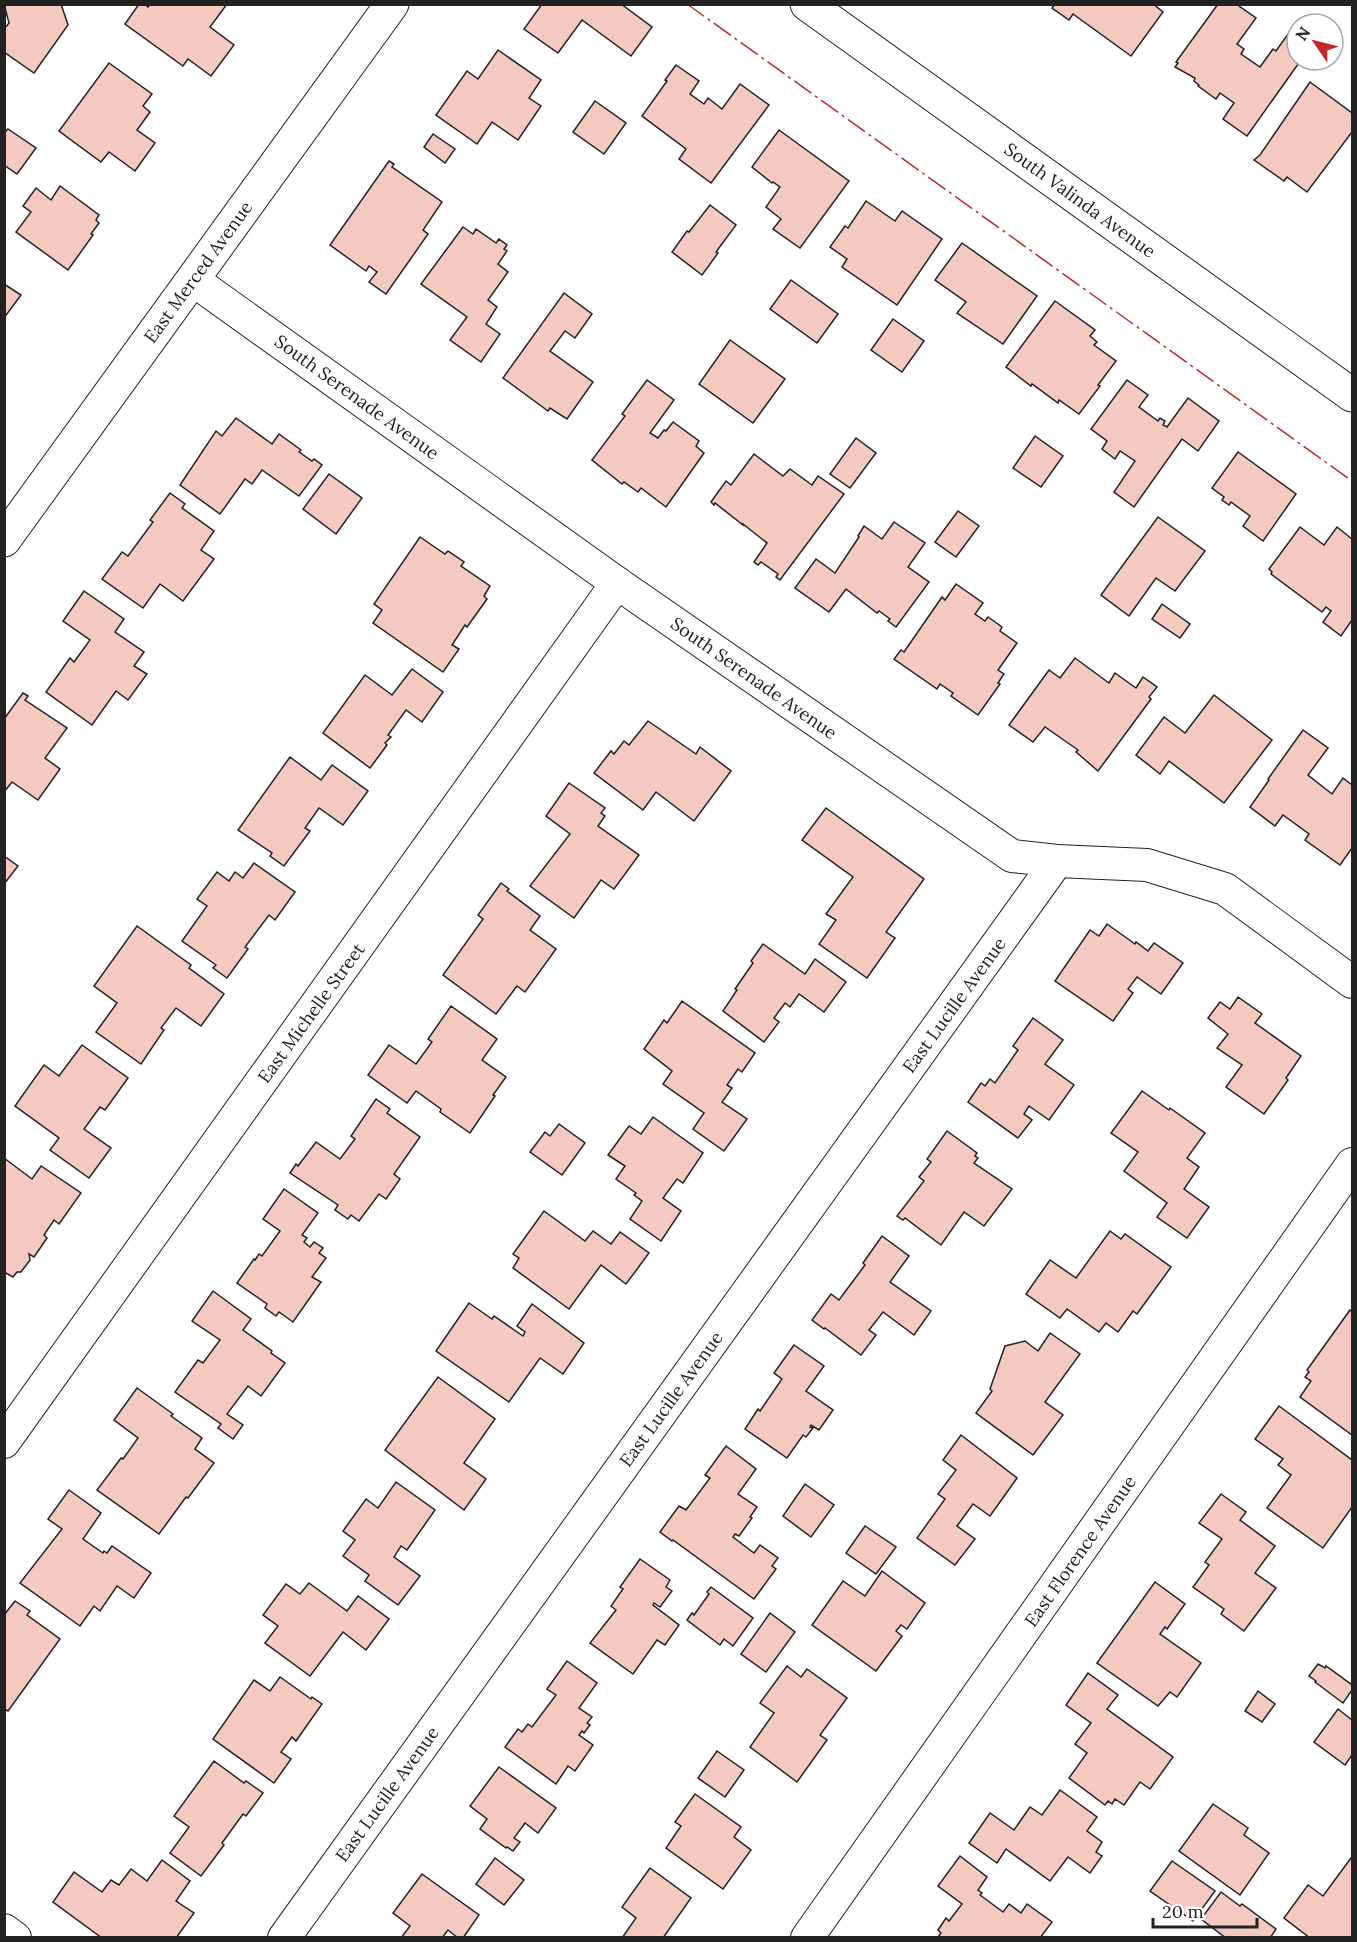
<svg xmlns="http://www.w3.org/2000/svg" width="1357" height="1942" viewBox="0 0 1357 1942" font-family="Lora,serif">
	<style>
		.building { fill: #f3c9c0; stroke: #222; stroke-width: 1.5 }
		.lines { fill: none; stroke-linecap: round; stroke-linejoin: round }
		.minor-casing { stroke: #222; stroke-width: 34 }
		.tertiary-casing { stroke: #222; stroke-width: 35 }
		.secondary-casing { stroke: #222; stroke-width: 35 }
		.minor { stroke: #fff; stroke-width: 32 }
		.tertiary { stroke: #fff; stroke-width: 33 }
		.secondary { stroke: #fff; stroke-width: 33 }
		.power { stroke: #c62828; stroke-width: 1.5; stroke-dasharray: 21 4.5 3 4.5; stroke-linecap: butt }
		.labels { text-anchor: middle; dominant-baseline: central; stroke-width: 4.5; stroke-linejoin: round; paint-order: stroke }
		.street-label { font-size: 18px; fill: #222; stroke: #fff }
	</style>
	<rect width="100%" height="100%" fill="#fff"/>
	<g class="building">
		<path d="M4 4H61L68 25 34 73 4 52V29L9 23Z"/>
		<path d="M139 4H144L148 7 150 4H227L210 27 234 45 211 76 188 59 183 66 125 24Z"/>
		<path d="M542 4H621L652 27 631 56 582 20 558 53 524 29Z"/>
		<path d="M1055 4H1153L1163 12 1131 56 1073 14 1069 20 1052 8Z"/>
		<path d="M1218 4H1236L1256 18 1237 44 1244 49 1241 54 1260 67 1273 49 1276 51 1298 20 1303 24H1297V60H1301L1247 136 1223 119 1234 103 1220 93 1216 99 1198 86 1199 85 1194 81 1195 78 1175 67 1178 63 1176 62Z"/>
		<path d="M498 50 541 80 529 98 541 106 518 140 492 122 477 144 436 115 467 71 478 79Z"/>
		<path d="M109 63 152 94 143 106 150 112 137 130 155 143 135 171 109 152 101 162 59 131Z"/>
		<path d="M676 65 699 81 690 94 704 104 708 98 722 109 740 84 769 105 711 183 679 159 686 149 642 116 667 81 665 80Z"/>
		<path d="M1310 82 1352 113V132L1307 192 1287 177 1284 181 1254 160 1260 155Z"/>
		<path d="M595 101 626 123 604 154 573 132Z"/>
		<path d="M8 129 36 148 17 174 4 165V133Z"/>
		<path d="M779 130 849 181 800 248 773 229 781 219 766 207 780 187 773 182 772 183 752 167Z"/>
		<path d="M433 134 455 149 445 163 424 147Z"/>
		<path d="M389 161 394 164 392 167 442 202 423 230 428 234 386 294 369 282 377 272 369 266 366 271 330 245Z"/>
		<path d="M60 186 99 215 96 220 99 223 91 234 93 235 68 270 16 232 31 212 23 206 36 188 51 200Z"/>
		<path d="M866 201 895 221 902 211 942 239 897 305 842 267 847 259 830 247 845 226 848 228Z"/>
		<path d="M710 205 736 225 716 252 718 253 702 275 672 252 687 231 689 232Z"/>
		<path d="M463 227 473 234 476 229 496 243 499 239 507 245 504 249 507 251 498 264 508 272 488 300 497 307 486 324 500 334 481 362 450 340 467 317 421 284Z"/>
		<path d="M962 243 1037 296 1003 344 957 313 966 302 935 280Z"/>
		<path d="M791 280 838 314 817 343 770 309Z"/>
		<path d="M4 284 21 295 4 318Z"/>
		<path d="M564 293 592 314 575 338 565 331 550 351 593 382 567 419 550 408 548 411 503 378Z"/>
		<path d="M1055 301 1095 330 1090 336 1097 342 1094 345 1116 361 1098 385 1100 386 1079 414 1059 400 1058 403 1032 384 1031 386 1006 367Z"/>
		<path d="M893 319 924 341 902 372 871 350Z"/>
		<path d="M730 340 785 379 753 423 699 384Z"/>
		<path d="M647 380 674 400 650 433 658 438 664 430 666 431 673 422 699 441 696 446 704 453 666 507 641 488 638 492 624 482 622 484 592 460 625 416 622 414Z"/>
		<path d="M1127 380 1148 395 1139 407 1158 421 1160 418 1165 421 1163 425 1167 427 1188 398 1219 421 1198 451 1182 439 1134 507 1114 492 1135 461 1120 451 1115 459 1102 449 1107 441 1091 429Z"/>
		<path d="M236 418 272 444 279 434 301 450 299 452 312 461 314 459 322 465 299 496 262 470 252 484 245 479 220 514 180 485 216 431 222 436Z"/>
		<path d="M1035 436 1063 456 1041 487 1013 468Z"/>
		<path d="M856 438 876 453 850 488 830 474Z"/>
		<path d="M1238 452 1296 494 1263 541 1243 526 1250 516 1231 502 1229 505 1222 500 1224 497 1212 488Z"/>
		<path d="M754 454 783 476 790 469 812 485 818 476 844 494 780 580 776 577 778 574 761 562 758 565 754 562 767 543 743 524V525L715 503 714 505 711 502 726 481 731 485Z"/>
		<path d="M329 474 362 498 336 534 303 509Z"/>
		<path d="M170 493 185 504 182 508 214 531 201 550 214 559 183 601 160 584 143 608 102 579 122 552 128 556 153 522 150 520Z"/>
		<path d="M958 511 979 526 956 557 935 542Z"/>
		<path d="M1158 517 1205 551 1175 591 1156 578 1129 616 1101 595Z"/>
		<path d="M894 522 925 543 908 567 929 582 896 627 888 621 890 619 879 611 877 613 846 589 829 612 795 588 816 559 835 573 859 537 858 536 864 526 882 539Z"/>
		<path d="M1300 527 1324 545 1337 527 1352 539V620L1341 636 1323 622 1331 611 1326 607 1322 612 1271 574 1272 572 1269 569Z"/>
		<path d="M420 537 445 554 448 551 464 562 461 566 490 586 484 596 487 599 467 627 465 625 452 645 459 649 443 672 373 623 382 610 374 604Z"/>
		<path d="M956 584 983 603 975 614 985 621 988 617 1002 627 1000 631 1017 643 998 670 1004 674 998 683 1000 684 978 715 951 696 953 693 940 684 937 689 894 659 901 650 904 652 942 597 945 600Z"/>
		<path d="M84 591 124 619 115 632 144 652 134 666 147 674 128 700 116 691 92 725 46 692 70 658 74 662 90 640 63 621Z"/>
		<path d="M1162 604 1190 624 1180 638 1152 619Z"/>
		<path d="M1075 658 1109 683 1115 673 1136 688 1143 677 1157 687 1149 697 1151 699 1098 771 1076 752 1078 750 1045 727 1033 742 1009 725 1049 670 1060 678Z"/>
		<path d="M412 669 443 692 422 722 406 710 388 735 391 737 385 743 387 745 370 768 323 733 365 675 392 695Z"/>
		<path d="M23 693 28 696 25 700 67 728 45 758 60 769 38 800 12 782 4 792V719Z"/>
		<path d="M1214 695 1272 740 1224 803 1169 761 1160 774 1136 755 1164 717 1185 733Z"/>
		<path d="M648 721 696 754 700 747 731 771 694 821 656 792 643 810 594 773 611 751 614 754 624 741 629 745Z"/>
		<path d="M1303 730 1328 748 1308 775 1332 794 1343 778 1352 785V848L1340 865 1305 840 1309 834 1283 815 1275 826 1250 807 1269 780 1268 779Z"/>
		<path d="M290 757 321 780 332 765 368 791 343 825 319 808 305 828 310 831 284 866 270 856 272 853 238 830Z"/>
		<path d="M569 783 605 808 601 813 605 816 598 826 639 855 614 889 601 880 574 918 530 886 570 834 546 816Z"/>
		<path d="M826 808 924 879 886 932 895 938 867 978 819 944 836 920 826 914 853 877 802 840Z"/>
		<path d="M4 856 18 866 4 884Z"/>
		<path d="M254 863 295 892 275 920 269 915 245 947 248 949 227 978 213 968 216 965 182 941 207 906 197 899 217 872 229 881 235 872 243 878Z"/>
		<path d="M501 883 509 889 507 891 540 916 530 930 556 949 525 992 517 986 496 1014 443 975 483 919 478 915Z"/>
		<path d="M1107 924 1135 944 1136 942 1148 951 1154 943 1183 963 1161 994 1137 977 1128 989 1133 993 1113 1021 1055 981 1090 930 1099 936Z"/>
		<path d="M137 926 191 965 189 968 224 994 201 1026 176 1008 161 1028 164 1030 141 1064 96 1032 117 1003 94 986Z"/>
		<path d="M763 944 805 974 815 959 846 982 824 1012 799 994 790 1007 785 1003 774 1018 779 1022 764 1042 723 1011 737 990 735 989 753 963 751 961Z"/>
		<path d="M1238 997 1262 1014 1255 1023 1301 1056 1286 1078 1288 1080 1264 1114 1226 1087 1242 1065 1217 1048 1228 1034 1208 1018 1220 1002 1230 1009Z"/>
		<path d="M682 1001 755 1053 742 1072 738 1069 727 1085 732 1088 722 1102 747 1119 724 1151 693 1129 704 1113 663 1084 672 1071 644 1049 664 1020 667 1023Z"/>
		<path d="M451 1006 497 1039 482 1060 506 1077 493 1095 495 1096 470 1133 440 1112 441 1109 416 1091 407 1103 368 1075 389 1045 416 1064 432 1042 428 1039Z"/>
		<path d="M1033 1018 1063 1040 1045 1064 1074 1085 1049 1120 1029 1106 1024 1114 1032 1120 1018 1138 968 1102 981 1083 985 1086 990 1079 995 1083 1018 1050 1013 1046Z"/>
		<path d="M82 1045 128 1078 105 1110 100 1107 84 1129 111 1148 89 1178 50 1150 59 1138 15 1106 44 1065 59 1076Z"/>
		<path d="M1142 1091 1169 1110 1170 1108 1205 1133 1187 1158 1199 1167 1184 1189 1209 1207 1187 1238 1157 1217 1167 1203 1124 1171 1138 1152 1111 1133Z"/>
		<path d="M376 1099 390 1109 387 1113 420 1137 394 1174 400 1179 386 1199 379 1194 359 1221 351 1215 348 1219 335 1210 338 1205 290 1173 296 1164 298 1166 316 1142 340 1159 355 1139 351 1136Z"/>
		<path d="M653 1117 703 1153 683 1183 677 1179 663 1198 681 1211 661 1241 630 1219 642 1201 634 1195 636 1193 616 1179 625 1166 608 1155 629 1126 641 1134Z"/>
		<path d="M559 1124 585 1143 562 1175 530 1152 545 1132 550 1136Z"/>
		<path d="M947 1131 977 1153 975 1156 978 1158 974 1163 1012 1189 984 1226 964 1212 941 1245 905 1218 903 1220 897 1216 924 1181 919 1177 931 1162 927 1159Z"/>
		<path d="M4 1158 32 1179 41 1166 81 1193 59 1224 54 1220 44 1235 47 1238 34 1257 29 1254 30 1260 21 1272H17L13 1277 4 1272Z"/>
		<path d="M284 1189 318 1213 302 1235 307 1238 304 1242 310 1247 314 1242 323 1248 319 1253 326 1258 312 1277 321 1282 293 1322 279 1312 276 1316 265 1308 267 1304 237 1283 254 1259 255 1260 259 1254 262 1256 280 1231 263 1219Z"/>
		<path d="M544 1211 585 1241 593 1231 611 1244 620 1232 649 1253 626 1284 601 1265 569 1309 513 1268 519 1258 513 1254Z"/>
		<path d="M1110 1231 1121 1239 1125 1234 1171 1267 1137 1314 1133 1311 1118 1332 1106 1323 1099 1332 1067 1309 1060 1318 1026 1294 1050 1260 1076 1278Z"/>
		<path d="M882 1236 909 1256 890 1282 931 1311 914 1335 883 1312 869 1330 876 1335 861 1355 825 1328 824 1329 812 1320 831 1294 839 1300 865 1265 863 1263Z"/>
		<path d="M213 1291 251 1319 243 1330 272 1351 271 1353 285 1363 261 1396 248 1386 227 1414 243 1425 233 1439 218 1428 221 1424 175 1392 198 1360 203 1363 220 1340 192 1321Z"/>
		<path d="M469 1303 492 1319 494 1316 523 1336 525 1332 517 1326 532 1304 584 1343 563 1374 540 1358 509 1402 436 1351Z"/>
		<path d="M1350 1310 1352 1312V1435L1300 1397 1311 1381 1305 1377 1309 1372 1307 1370Z"/>
		<path d="M1050 1333 1080 1354 1045 1402 1063 1415 1033 1455 976 1413 992 1391 990 1389 1005 1346 1025 1341 1038 1351Z"/>
		<path d="M794 1345 824 1366 806 1391 833 1410 819 1430 811 1425 810 1427 813 1428 806 1437 803 1435 787 1458 745 1429 758 1409 760 1411 782 1379 774 1373Z"/>
		<path d="M438 1377 495 1419 464 1463 486 1479 464 1510 385 1450Z"/>
		<path d="M137 1388 173 1414 171 1416 202 1438 195 1449 214 1463 188 1498 186 1497 159 1534 97 1490 121 1458 123 1459 138 1438 114 1420Z"/>
		<path d="M1279 1406 1352 1460V1507L1323 1548 1267 1508 1291 1475 1278 1465 1283 1459 1255 1439Z"/>
		<path d="M961 1435 1017 1478 990 1516 973 1504 957 1526 975 1539 955 1565 917 1538 945 1499 938 1494 956 1470 943 1460Z"/>
		<path d="M726 1446 756 1469 738 1494 757 1507 750 1517 752 1518 739 1536 735 1534 733 1537 754 1553 760 1545 778 1558 772 1566 776 1569 754 1599 673 1540 672 1541 660 1532 679 1506 686 1510 710 1478 705 1475Z"/>
		<path d="M396 1482 435 1510 407 1550 401 1546 394 1557 420 1576 398 1605 365 1581 369 1575 343 1556 355 1540 343 1531 366 1499 378 1508Z"/>
		<path d="M805 1484 834 1505 811 1537 783 1516Z"/>
		<path d="M69 1490 101 1513 83 1539 103 1553 104 1551 107 1553 112 1546 151 1573 134 1598 117 1586 100 1611 94 1606 80 1626 20 1583 62 1529 48 1519Z"/>
		<path d="M1221 1494 1246 1512 1240 1520 1275 1546 1255 1573 1276 1588 1244 1631 1221 1614 1224 1609 1193 1587 1209 1565 1205 1562 1222 1539 1199 1523Z"/>
		<path d="M865 1526 896 1547 876 1574 846 1553Z"/>
		<path d="M640 1559 670 1580 666 1587 672 1591 660 1607 654 1603 653 1605 679 1625 665 1645 657 1640 633 1674 590 1643 616 1610 611 1606 623 1589 620 1587Z"/>
		<path d="M882 1571 925 1603 907 1629 901 1625 896 1631 902 1636 876 1671 812 1625 843 1581 865 1596Z"/>
		<path d="M1155 1582 1185 1604 1167 1629 1165 1627 1160 1634 1201 1663 1177 1697 1170 1692 1158 1706 1097 1663Z"/>
		<path d="M309 1583 347 1611 358 1596 389 1619 366 1650 343 1632 310 1676 265 1643 278 1626 263 1615 286 1584 300 1594Z"/>
		<path d="M711 1587 753 1618 733 1646 724 1639 720 1645 687 1620 692 1613 694 1615 709 1594 707 1592Z"/>
		<path d="M15 1601 30 1611 27 1615 60 1639 8 1711 4 1709V1615Z"/>
		<path d="M770 1613 795 1632 766 1672 741 1654Z"/>
		<path d="M567 1661 597 1683 579 1708 592 1717 587 1723 590 1725 584 1733 582 1731 579 1735 593 1745 575 1771 568 1766 556 1784 505 1747 518 1729 522 1732 528 1724 532 1727 556 1695 547 1689Z"/>
		<path d="M1318 1664 1325 1668 1326 1666 1352 1685V1690L1343 1703 1315 1682 1316 1681 1309 1676Z"/>
		<path d="M787 1666 801 1677 807 1669 847 1698 820 1735 827 1740 797 1782 750 1747 774 1713 760 1703Z"/>
		<path d="M1088 1673 1118 1695 1107 1709 1173 1757 1150 1789 1140 1782 1124 1805 1115 1799 1112 1804 1108 1801 1105 1805 1069 1778 1087 1753 1075 1744 1091 1723 1066 1705Z"/>
		<path d="M280 1677 311 1699 312 1697 322 1704 296 1741 292 1737 281 1752 291 1759 274 1783 213 1739 254 1680 270 1691Z"/>
		<path d="M1258 1691 1275 1704 1262 1722 1245 1711Z"/>
		<path d="M1338 1709 1352 1720V1755L1345 1765 1314 1742Z"/>
		<path d="M717 1751 744 1770 725 1797 698 1778Z"/>
		<path d="M214 1761 244 1783 246 1781 263 1793 246 1816 243 1814 222 1843 224 1845 201 1876 170 1853 189 1827 174 1816Z"/>
		<path d="M499 1767 556 1808 538 1833 525 1823 514 1838 520 1842 513 1851 507 1847 506 1848 480 1829 487 1819 470 1806Z"/>
		<path d="M1060 1790 1097 1817 1087 1831 1102 1842 1096 1852 1102 1856 1090 1873 1068 1857 1050 1881 1006 1849 997 1863 969 1843 990 1813 1014 1830 1030 1807 1042 1815Z"/>
		<path d="M695 1794 741 1827 734 1837 751 1850 723 1889 666 1848 681 1826 675 1822Z"/>
		<path d="M1213 1804 1248 1828 1244 1835 1269 1853 1240 1895 1179 1851Z"/>
		<path d="M960 1856 987 1877 978 1890 982 1893 980 1895 1003 1912 1009 1904 1021 1913 1027 1904 1052 1922 1040 1938H937L941 1933 938 1930 946 1918 949 1921 962 1904 938 1886Z"/>
		<path d="M495 1858 524 1880 504 1905 476 1884Z"/>
		<path d="M1351 1858 1352 1859V1938H1310L1284 1918 1308 1885 1323 1896Z"/>
		<path d="M162 1860 190 1881 176 1901 194 1913 176 1938H102L53 1902 74 1872 102 1892 111 1880 119 1885 131 1869 147 1881Z"/>
		<path d="M1172 1861 1215 1891 1193 1921 1150 1891Z"/>
		<path d="M650 1868 691 1898 663 1938H622L636 1918 622 1907Z"/>
		<path d="M422 1874 479 1915 463 1938H458L448 1930 442 1938H401L410 1926 393 1913Z"/>
		<path d="M1221 1892 1240 1906 1242 1904 1276 1929 1270 1938H1226L1201 1919Z"/>
	</g>
	<g class="lines">
		<defs>
			<g id="minor">
				<path d="M193 280 617 583 1012 856 1057 861 1147 865 1225 889 1352 982"/>
				<path d="M4 1442 617 583"/>
				<path d="M4 1930 15 1938"/>
				<path d="M284 1938 1057 861"/>
				<path d="M807 1938 1352 1164"/>
			</g>
			<path id="tertiary" d="M4 540 392 4"/>
			<path id="secondary" d="M807 4 1352 395"/>
		</defs>
		<use href="#minor" class="minor-casing"/>
		<use href="#tertiary" class="tertiary-casing"/>
		<use href="#secondary" class="secondary-casing"/>
		<use href="#minor" class="minor"/>
		<use href="#tertiary" class="tertiary"/>
		<use href="#secondary" class="secondary"/>
		<path class="power" d="M687 4 1352 481"/>
	</g>
	<g class="labels">
		<g class="street-label">
			<text transform="translate(1080 200) rotate(36)">South Valinda Avenue</text>
			<text transform="translate(198 272) rotate(-54)">East Merced Avenue</text>
			<text transform="translate(357 397) rotate(36)">South Serenade Avenue</text>
			<text transform="translate(754 678) rotate(35)">South Serenade Avenue</text>
			<text transform="translate(954 1005) rotate(-54)">East Lucille Avenue</text>
			<text transform="translate(311 1013) rotate(-54)">East Michelle Street</text>
			<text transform="translate(671 1399) rotate(-54)">East Lucille Avenue</text>
			<text transform="translate(1080 1551) rotate(-55)">East Florence Avenue</text>
			<text transform="translate(387 1794) rotate(-54)">East Lucille Avenue</text>
		</g>
	</g>
	<rect width="1357" height="1942" fill="none" stroke="#222222" stroke-width="12"/>
	<g transform="translate(1315 42) rotate(305)"><circle r="28" fill="#ffffff" stroke="#a7a7a7" stroke-width="1.5"/>
	<path d="M0-4.5L10 22L0 15L-10 22Z" fill="#c62828"/>
	<text y="-9" font-size="16" font-weight="bold" text-anchor="middle" fill="#222222">N</text>
	</g>
	<path d="M1153 1918v9h104v-9" fill="none" stroke="#222222" stroke-width="3"/>
	<text x="1162" y="1918" font-size="18" fill="#222222" stroke="#ffffff" stroke-width="4.5" paint-order="stroke">20 m</text>
</svg>
